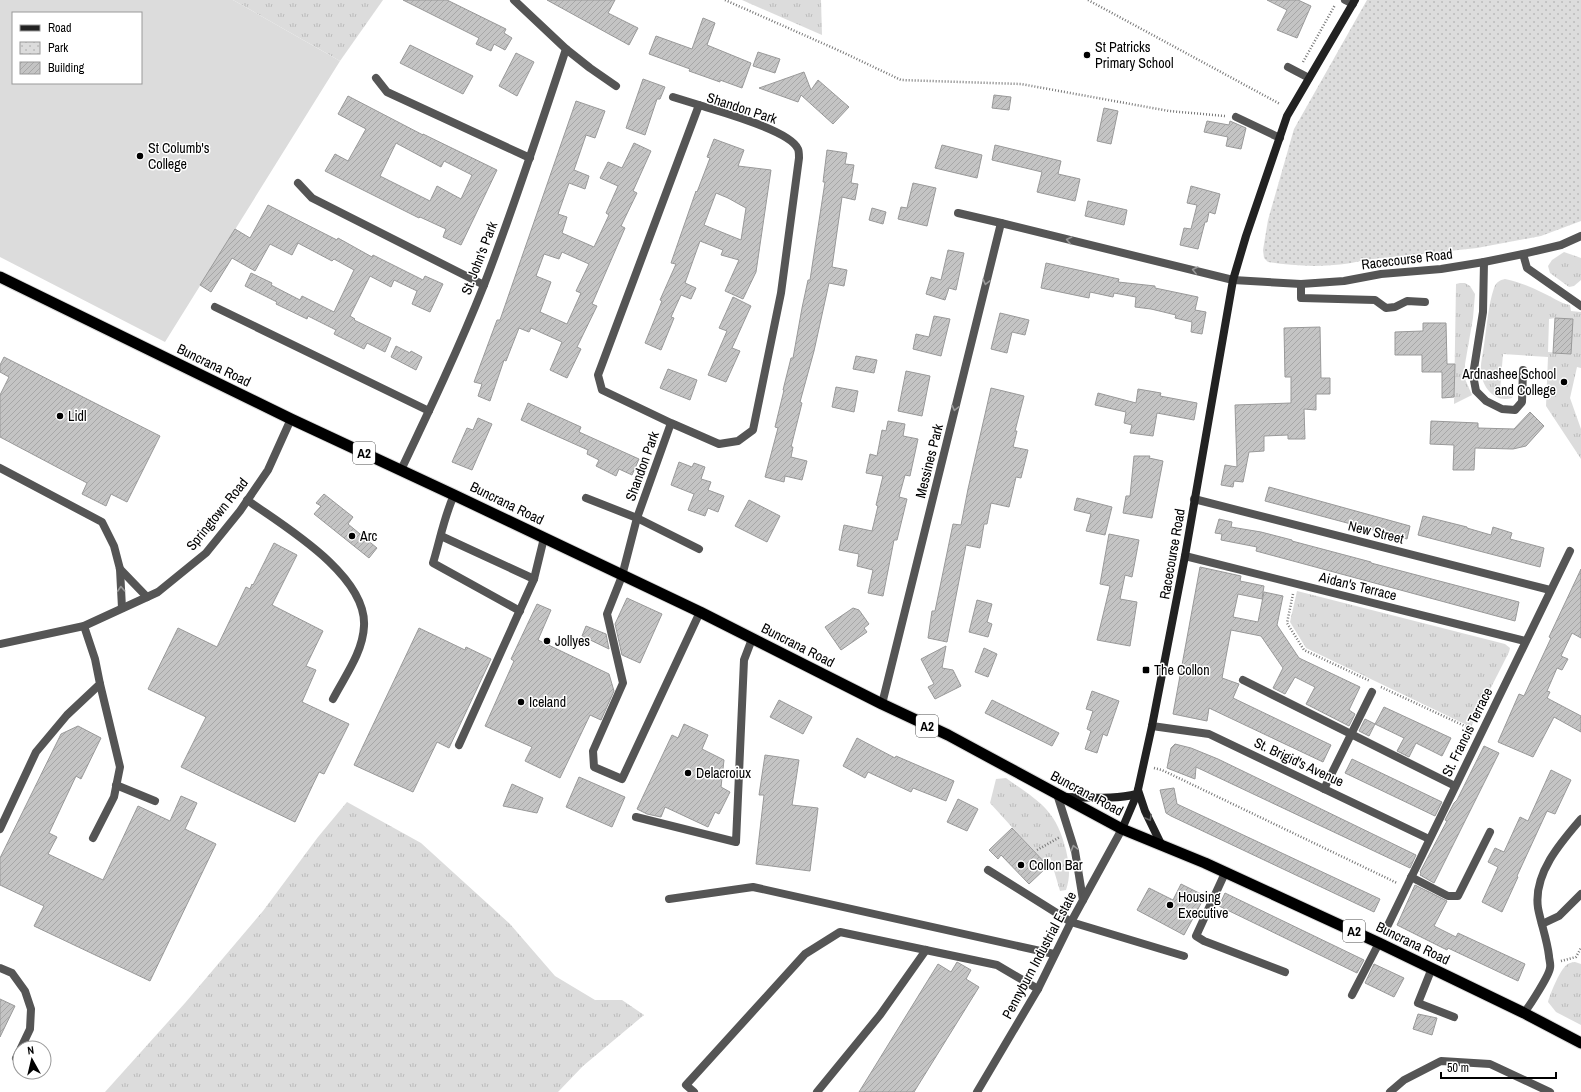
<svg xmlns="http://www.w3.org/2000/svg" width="1581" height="1092" viewBox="0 0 1581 1092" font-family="'Archivo Narrow',sans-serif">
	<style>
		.grass { fill: url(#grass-tufts); fill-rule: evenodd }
		.park { fill: url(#park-dots) }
		.garden { fill: #dcdcdc; fill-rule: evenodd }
		.building { fill: url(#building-hatch); stroke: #999; fill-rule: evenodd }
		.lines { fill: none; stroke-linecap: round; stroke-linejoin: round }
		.trunk-casing { stroke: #dbdbdb; stroke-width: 13 }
		.path { stroke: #777; stroke-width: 2.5; stroke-dasharray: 1 2; stroke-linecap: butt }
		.service { stroke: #555; stroke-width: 8 }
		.minor { stroke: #555; stroke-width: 8 }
		.tertiary { stroke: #555; stroke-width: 8 }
		.secondary { stroke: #222; stroke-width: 8 }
		.trunk { stroke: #000; stroke-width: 11 }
		.oneway { stroke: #999 }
		.oneway2 { stroke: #646464 }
		.poi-dot { fill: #000; stroke: #fff; stroke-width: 1.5 }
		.labels { text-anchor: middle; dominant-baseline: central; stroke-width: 3; stroke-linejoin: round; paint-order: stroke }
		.shield { fill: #fff; stroke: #4c4c4c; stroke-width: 1 }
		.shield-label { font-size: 13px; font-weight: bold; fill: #000 }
		.poi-label { font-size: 14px; fill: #000; stroke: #fff; text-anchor: start }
		.street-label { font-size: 14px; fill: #000; stroke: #fff }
	</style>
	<defs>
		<pattern id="grass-tufts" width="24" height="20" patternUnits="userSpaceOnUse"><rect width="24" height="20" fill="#dcdcdc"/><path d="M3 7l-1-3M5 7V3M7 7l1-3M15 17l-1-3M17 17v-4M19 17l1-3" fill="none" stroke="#bbb"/></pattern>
		<pattern id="park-dots" width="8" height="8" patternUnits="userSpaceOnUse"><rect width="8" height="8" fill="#dcdcdc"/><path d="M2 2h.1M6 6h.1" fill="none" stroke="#bbb" stroke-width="1.8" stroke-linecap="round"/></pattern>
		<pattern id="building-hatch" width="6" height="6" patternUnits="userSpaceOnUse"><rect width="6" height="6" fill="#c4c4c4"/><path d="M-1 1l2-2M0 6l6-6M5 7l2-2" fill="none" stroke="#a7a7a7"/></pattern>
	</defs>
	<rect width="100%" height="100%" fill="#fff"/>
	<g class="grass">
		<path d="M233 0H383L340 61Z"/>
		<path d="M742 0H821L822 35Z"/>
		<path d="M1564 252 1581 258V280L1574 286 1569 287 1550 273 1548 266 1552 260Z"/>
		<path d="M1505 279C1518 282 1530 286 1541 292 1551 296 1559 303 1570 305L1571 311 1581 312V368L1577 367 1570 398 1581 429V459L1546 406 1548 357 1503 354 1500 391 1515 392 1512 398C1495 403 1483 388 1481 373 1480 364 1483 354 1484 345 1487 326 1488 306 1494 288 1496 282 1500 280 1505 279ZM1555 318 1571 354 1548 352 1549 319Z"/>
		<path d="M1460 283H1465L1470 286 1475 294 1473 318 1465 364V379L1472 395 1454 404 1456 284Z"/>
		<path d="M1297 591 1505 644 1510 648 1509 652 1471 727 1306 648 1290 622Z"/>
		<path d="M1006 778C1038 801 1056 809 1066 850 1069 864 1071 875 1066 890L1060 891 1050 857 1042 860 990 803 996 779Z"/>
		<path d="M347 802 421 843 510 924 555 976 595 1000H622L644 1015 583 1066 558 1092H105L185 1003 263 911 318 837Z"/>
		<path d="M1575 962 1581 964V1025L1556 1012 1548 1002C1550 994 1561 967 1568 964 1569 963 1573 962 1575 962Z"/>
	</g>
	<path class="park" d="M1367 0H1581V221L1541 236 1477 248 1364 260C1335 268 1297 267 1268 262L1264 258 1263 250 1268 220 1294 129Z"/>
	<path class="garden" d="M0 0H233L340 61 165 342 0 257ZM13 13H141V83H13Z"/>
	<g class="building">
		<path d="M403 0H447L506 29 504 33 512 38 505 50 494 44 491 51 476 44 479 38Z"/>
		<path d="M547 0H615L608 13 638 28 629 45Z"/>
		<path d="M1267 0H1298L1311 6 1297 38 1277 30 1287 10Z"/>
		<path d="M703 18 715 23 707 45 751 63 742 88 720 80V82L689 71 690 69 649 54 656 36 692 49Z"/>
		<path d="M410 45 473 76 463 94 400 63Z"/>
		<path d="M758 52 780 59 775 73 753 66Z"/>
		<path d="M516 53 534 62 517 96 499 86Z"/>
		<path d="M804 72 811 90 818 80 849 107 833 124 801 95 798 102 759 88Z"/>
		<path d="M643 79 665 87 660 99H657L645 135 626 128Z"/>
		<path d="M994 95 1011 97 1009 110 992 108Z"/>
		<path d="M348 96 423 135V134L497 170 461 245 443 237 446 229 420 217 419 218 325 171 335 154 348 161 366 129 338 114ZM396 143 441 167 444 161 472 175 461 199 437 186 430 201 380 176Z"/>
		<path d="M576 101 605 111 595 138 586 135 574 170 589 176 585 189 569 183 558 214 567 217 562 233 594 247 609 215 606 213 618 186 600 178 608 162 622 168 634 143 651 151 633 191 637 193 621 226 625 228 592 304 597 306 577 347 581 349 567 378 550 370 562 342 531 328 529 332 519 328 506 361 504 360 490 401 478 396 482 384 474 382 497 320H500ZM562 252 589 264 576 291 581 293 567 324 540 312 551 282 536 276 544 254 559 259Z"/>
		<path d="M1104 108 1118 111 1111 144 1097 141Z"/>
		<path d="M1207 121 1229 125 1230 121 1246 128 1241 149 1226 146 1228 137 1204 132Z"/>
		<path d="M714 139 744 150 738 166 771 170 756 272 743 299 725 291 739 260 721 255 723 250 700 241 685 283 696 288 691 299 681 295 671 317 674 318 661 350 645 343 662 301 660 300 676 264 671 263 696 191 697 192 710 158 707 157ZM716 193 728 198 746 208 741 240 704 225Z"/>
		<path d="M942 145 982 155 977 178 935 168Z"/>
		<path d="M995 145 1061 161 1058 174 1080 179 1075 201 1037 192 1042 172 992 160Z"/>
		<path d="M827 150 847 153 845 164 854 165 851 183 858 184 855 200 842 197 832 267 847 270 844 286 829 283 814 351 800 402 802 403 791 447H793L791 457 807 461 802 480 785 476 784 482 765 477 778 428 775 427 784 390H783L791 358H793L802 308 808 280H810L825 182H823Z"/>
		<path d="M913 183 936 188 927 226 898 219 901 207 907 208Z"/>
		<path d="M1191 186 1220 194 1215 214 1209 212 1207 222H1205L1198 249 1180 245 1184 228 1191 229 1197 205 1187 203Z"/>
		<path d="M1088 201 1127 210 1124 225 1085 216Z"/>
		<path d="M268 205 337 240 338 238 372 257 373 255 423 280 425 276 443 284 430 312 412 304 417 291 394 280 391 287 370 276 350 316 355 319 354 320 391 338 385 352 367 343 364 349 334 334 336 330 308 316 307 319 276 304 277 302 245 286 251 273 272 283 271 285 300 300 302 296 334 312 354 270 334 259 332 261 298 243 292 255 270 244 255 271 232 258 211 292 200 285 235 229 250 238Z"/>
		<path d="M872 208 886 212 883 224 869 220Z"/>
		<path d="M948 250 964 253 956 290 949 288 945 300 926 294 931 277 941 280Z"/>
		<path d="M1046 263 1119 279 1118 282 1155 286V288L1198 297 1195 310 1206 312 1202 334 1191 332 1192 322 1175 318 1176 315 1151 309 1135 307 1136 297 1114 293 1113 297 1090 292 1089 298 1041 288Z"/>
		<path d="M733 297 751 306 732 348 740 351 726 382 708 375 727 331 719 328Z"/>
		<path d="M1000 313 1029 320 1025 335 1012 332 1007 353 991 349Z"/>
		<path d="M934 316 950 319 941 356 913 349 916 334 929 337Z"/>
		<path d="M1555 318 1573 319 1571 354 1553 353Z"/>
		<path d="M1423 323H1446L1447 364H1455L1454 397 1442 398V372H1422V355H1395V332L1423 331Z"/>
		<path d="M1320 327 1321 378H1330V394H1316V410L1304 409 1305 439H1288V435L1264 436V451L1249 452 1243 482 1234 481 1233 487 1221 485 1225 465 1237 467 1235 405 1291 403V377H1285L1284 328Z"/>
		<path d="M396 346 410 353 411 351 422 357 416 370 391 357Z"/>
		<path d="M856 356 877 360 874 373 853 369Z"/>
		<path d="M4 357 160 436 127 502 111 494 106 506 82 494 87 483 0 437V395L9 377 0 372V365Z"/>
		<path d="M668 369 697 380 690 400 660 388Z"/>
		<path d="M906 371 930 376 922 416 898 411Z"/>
		<path d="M836 387 858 391 854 412 832 407Z"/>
		<path d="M991 388 1024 396 1015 431H1017L1013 447 1028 450 1021 478 1016 477 1009 507 991 503 987 524H984L980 548 966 545 947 642 928 638 932 611H935L953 524 961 525 968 489Z"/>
		<path d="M1138 389 1161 393 1160 396 1197 403 1194 420 1157 413 1153 436 1130 433 1132 425 1124 423 1126 412 1095 405 1098 393 1136 403Z"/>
		<path d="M528 403 581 427 579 432 639 459 632 475 619 469 616 476 596 466 599 460 587 454 588 450 521 420Z"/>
		<path d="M1530 412 1544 426 1526 446 1513 449 1475 448 1474 470H1453L1454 445 1430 444 1431 421 1478 423V428L1514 429Z"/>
		<path d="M478 418 492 424 472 470 452 462 467 428 473 430Z"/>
		<path d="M888 421 905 424 903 436 918 439 910 476 905 475 899 497 907 499 897 540H894L883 596 868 593 873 570 857 566 859 554 839 550 844 525 872 531 878 506 876 505 883 476 866 473 870 454 877 456 882 430 886 431Z"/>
		<path d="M1134 456H1150L1149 458 1163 461 1152 518 1123 513 1126 496H1130Z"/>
		<path d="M679 462 692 467 694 463 705 467 701 479 711 482 708 490 724 496 718 512 708 508 705 516 688 510 694 494 671 485Z"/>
		<path d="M1269 487 1410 526 1407 539 1265 501Z"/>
		<path d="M324 494 353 517 348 524 377 548 369 558 314 514 321 506 316 503Z"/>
		<path d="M1077 498 1112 507 1105 535 1086 531 1091 514 1074 510Z"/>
		<path d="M749 500 780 516 767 542 735 526Z"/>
		<path d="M1423 516 1467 527V528L1491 535 1493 527 1512 533 1510 539 1544 548 1540 567 1418 535Z"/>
		<path d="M1219 519 1232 522 1231 527 1261 532 1292 540V541L1371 562V563L1519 602 1515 621 1256 551 1257 547 1221 540 1222 534 1215 533Z"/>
		<path d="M1109 534 1139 540 1132 577 1125 575 1120 599 1137 602 1130 646 1097 640 1110 586 1100 584Z"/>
		<path d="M274 543 297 555 272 605 323 631 306 666 316 670 302 702 349 724 324 774 319 772 295 822 181 767 206 717 148 689 178 628 217 647 246 587 250 589 252 584 253 585Z"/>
		<path d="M1200 567 1241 576 1240 581 1264 586 1262 599 1238 594 1233 617 1258 622 1264 592 1283 596 1277 625 1299 658 1360 687 1349 710 1355 714 1349 726 1306 704 1315 687 1295 677 1285 694 1273 688 1283 668 1261 636 1231 630 1222 678 1239 684 1233 698 1331 745 1323 762 1209 708 1207 721 1173 714Z"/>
		<path d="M1581 569V638L1572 633 1561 656 1568 659 1562 670 1557 668 1547 691 1550 692 1547 698 1581 716V732L1554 717 1533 757 1498 742 1519 694 1524 696 1551 638 1549 637Z"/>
		<path d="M627 598 662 614 640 663 622 655 615 624Z"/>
		<path d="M977 600 992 604 987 622 992 624 988 637 969 632Z"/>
		<path d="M537 604 551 610 538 640 609 674 614 691 601 720 590 715 560 778 525 761 532 747 485 726 514 661 511 659Z"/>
		<path d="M853 608 859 610 869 624 864 628 867 632 841 650 825 627Z"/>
		<path d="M586 626 606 634 609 649 582 636Z"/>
		<path d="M419 628 465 650 466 647 491 659 449 748 437 742 413 792 354 765Z"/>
		<path d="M946 646 942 668 953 670 961 686 935 699 928 687 934 684 921 659Z"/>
		<path d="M984 648 997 654 988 677 975 672Z"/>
		<path d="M1092 691 1119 701 1107 736 1103 734 1097 753 1085 749 1091 731 1087 729 1093 711 1086 709Z"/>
		<path d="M779 700 812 717 803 734 770 717Z"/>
		<path d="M992 700 1059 733 1052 746 985 713Z"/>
		<path d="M1384 707 1451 738 1442 756 1416 743 1409 757 1397 751 1404 738 1375 724 1369 736 1359 731 1365 719 1375 724Z"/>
		<path d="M684 724 708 735 702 749 724 760 721 787 730 792 719 814 715 812 708 827 665 807 661 817 647 814 637 809 672 735 678 738Z"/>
		<path d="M78 726 101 738 81 779 76 776 49 833 57 837 48 854 103 880 138 806 170 821 181 796 197 803 185 829 216 844 150 981 34 926 44 906 0 885V858L61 734Z"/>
		<path d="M857 738 895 758 896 756 954 781 946 801 913 788 911 792 868 772 865 778 843 766Z"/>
		<path d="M1175 744 1191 748 1218 759 1416 855 1410 868 1196 767 1195 779 1167 768 1171 748Z"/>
		<path d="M1484 746 1499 753 1434 883 1420 875 1421 873 1420 872 1447 821 1445 820 1454 803 1457 800Z"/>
		<path d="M765 755 799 760 792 805 818 808 810 871 756 864 764 795H759Z"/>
		<path d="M1352 759 1442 802 1435 816 1345 773Z"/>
		<path d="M1551 770 1571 780 1555 814 1547 811 1517 876 1518 877 1502 912 1482 902 1498 867 1488 862 1495 848 1504 852 1520 817 1528 821Z"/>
		<path d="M579 777 625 797 612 827 566 807Z"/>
		<path d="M512 784 543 798 537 813 503 806Z"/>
		<path d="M1174 788 1177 804 1380 899 1374 912 1171 816 1166 813 1160 790Z"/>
		<path d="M958 799 978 809 967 831 947 822Z"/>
		<path d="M1012 828 1048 866 1029 884 1001 855 998 859 989 850Z"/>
		<path d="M1181 884 1205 896 1184 935 1137 910 1149 888 1173 900Z"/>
		<path d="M1415 885 1447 901 1434 926 1456 937 1458 933 1525 964 1518 981 1448 948 1447 950 1397 925Z"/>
		<path d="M1225 893 1364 960 1357 973 1219 906Z"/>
		<path d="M957 962 971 970 966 979 979 987 914 1092H859L938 964 951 972Z"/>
		<path d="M1374 964 1404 978 1394 997 1365 983Z"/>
		<path d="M0 999 15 1006 0 1037Z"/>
		<path d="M1418 1014 1437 1018 1432 1035 1413 1029Z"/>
	</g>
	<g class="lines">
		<defs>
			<path id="trunk" d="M0 277 291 419 454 495 700 612 882 704 948 735 1122 829 1205 863 1379 943 1524 1013 1581 1043"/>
		</defs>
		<use href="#trunk" class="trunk-casing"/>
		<g class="path">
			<path d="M725 0 840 51 901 80 1021 84 1169 111 1225 116"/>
			<path d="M1088 0 1280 104"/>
			<path d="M1303 62 1335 5"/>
			<path d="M1293 594 1287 623 1304 650 1370 681"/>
			<path d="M1381 687 1471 729"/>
			<path d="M1154 768 1162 770 1397 883"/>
			<path d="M1037 850 1060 837"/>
			<path d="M1561 961 1576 957 1581 948"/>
		</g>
		<g class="service">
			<path d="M1288 67 1309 78"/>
			<path d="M1236 117 1280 138"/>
			<path d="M1523 254 1527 268 1581 306"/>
			<path d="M1484 262 1483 312 1473 375 1476 391 1486 401 1502 409 1515 410 1522 402 1523 370"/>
			<path d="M1301 284V298L1375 300 1386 308 1395 307 1407 301 1425 302"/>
			<path d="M0 468 102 522 114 546 120 569 122 608"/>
			<path d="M454 495C444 517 440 540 433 563L520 611"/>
			<path d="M247 500C284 526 367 575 364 626 363 652 345 676 333 699"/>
			<path d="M441 536 534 579"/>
			<path d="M120 569 147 597"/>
			<path d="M622 576 607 614 623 683 593 751 594 767 622 779 700 612"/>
			<path d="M1243 680 1455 786"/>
			<path d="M459 745 534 579 544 538"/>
			<path d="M116 785 155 801"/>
			<path d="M1324 789 1372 692"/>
			<path d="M636 817 736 842 744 660 752 639"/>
			<path d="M0 829 36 752 67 715 100 684 95 659 84 626"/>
			<path d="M93 838 114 797 120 767 100 684"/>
			<path d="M988 870 1071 922 1184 956"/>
			<path d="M1225 873 1196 936 1204 941 1285 972"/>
			<path d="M1411 877 1448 896H1458L1490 832"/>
			<path d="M669 899 753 887 1054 954"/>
			<path d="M1542 924 1559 916 1581 894"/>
			<path d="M0 968 12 973 25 991 31 1009 30 1029 21 1048"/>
			<path d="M1432 968 1418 1003 1454 1017"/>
			<path d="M1352 995 1379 943"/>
			<path d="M16 1058 20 1050"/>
			<path d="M694 1092 686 1085 805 954 840 932 997 965 1038 989"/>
			<path d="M817 1092 880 1015 926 950"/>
			<path d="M1390 1092 1404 1080 1441 1061 1490 1064 1550 1092"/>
		</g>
		<g class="minor">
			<path d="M514 0 566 49 590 68 616 86"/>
			<path d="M1345 0 1353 4"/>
			<path d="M376 78 387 92 530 158"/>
			<path d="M673 97 699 105"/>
			<path d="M298 183 312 198 484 285"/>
			<path d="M958 213 1001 223"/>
			<path d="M215 307 429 411"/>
			<path d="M401 470C430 409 459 348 484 285 514 207 540 128 566 49"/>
			<path d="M586 498 637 518 699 549"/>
			<path d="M1194 499 1550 590"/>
			<path d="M1185 556 1525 641"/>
			<path d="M622 576 637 518 671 423 719 444 738 441 753 430 781 293 799 158C799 155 799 151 798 149 790 130 718 111 699 105L598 375 602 390 671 423"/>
			<path d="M882 704 1001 223 1233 280 1301 284 1344 281 1381 274 1441 269 1484 262 1523 254 1561 245 1581 236"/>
			<path d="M1152 726 1209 734 1429 839"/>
			<path d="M1388 925 1570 551"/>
			<path d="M1524 1013C1530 1005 1549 976 1550 968 1551 964 1549 959 1549 956 1547 939 1541 924 1538 908 1533 874 1561 842 1581 819"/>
		</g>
		<g class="tertiary">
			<path d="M0 644 84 626 158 592 206 553 240 511 268 470 291 419"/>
			<path d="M1057 794 1075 851 1083 900"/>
			<path d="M977 1092 1038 989 1071 922 1122 829"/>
		</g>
		<g class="secondary">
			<path d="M1138 790 1145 811 1162 846"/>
			<path d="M1065 797C1090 797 1113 800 1137 794"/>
			<path d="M1122 829 1137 794 1152 726 1185 556 1233 280 1246 236 1287 116 1355 0"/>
		</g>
		<use href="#trunk" class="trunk"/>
	</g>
	<defs><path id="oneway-chevron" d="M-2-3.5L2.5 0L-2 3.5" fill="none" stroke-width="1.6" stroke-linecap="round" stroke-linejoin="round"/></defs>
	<g class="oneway">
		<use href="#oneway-chevron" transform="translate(1069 240) rotate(-167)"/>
		<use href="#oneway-chevron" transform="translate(1195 270) rotate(-166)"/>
		<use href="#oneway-chevron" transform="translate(986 282) rotate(104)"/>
		<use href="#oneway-chevron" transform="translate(955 408) rotate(104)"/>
		<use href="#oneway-chevron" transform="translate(121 589) rotate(-93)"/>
		<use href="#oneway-chevron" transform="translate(1074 848) rotate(-105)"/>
	</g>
	<use class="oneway2" href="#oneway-chevron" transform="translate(1149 818) rotate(61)"/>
	<g class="poi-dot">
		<circle cx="1087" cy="55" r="4"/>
		<circle cx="140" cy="156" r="4"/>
		<circle cx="1564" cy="382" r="4"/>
		<circle cx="60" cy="416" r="4"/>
		<circle cx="352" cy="536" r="4"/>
		<circle cx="547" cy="641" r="4"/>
		<rect x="1142" y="666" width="8" height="8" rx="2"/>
		<circle cx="521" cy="702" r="4"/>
		<circle cx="688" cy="773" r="4"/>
		<circle cx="1021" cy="865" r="4"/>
		<circle cx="1170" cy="905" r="4"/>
	</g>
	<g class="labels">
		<g class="shield">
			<rect x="353" y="442" width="22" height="22" rx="3"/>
			<rect x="916" y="715" width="22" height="22" rx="3"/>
			<rect x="1343" y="920" width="22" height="22" rx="3"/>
		</g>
		<g class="shield-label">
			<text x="364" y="453">A2</text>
			<text x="927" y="726">A2</text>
			<text x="1354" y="931">A2</text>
		</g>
		<g class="poi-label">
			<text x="1095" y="47">St Patricks<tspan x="1095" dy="16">Primary School</tspan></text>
			<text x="148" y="148">St Columb's<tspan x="148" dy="16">College</tspan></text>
			<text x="1556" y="374" text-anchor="end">Ardnashee School<tspan x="1556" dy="16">and College</tspan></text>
			<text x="68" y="416">Lidl</text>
			<text x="360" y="536">Arc</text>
			<text x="555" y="641">Jollyes</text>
			<text x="1154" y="670">The Collon</text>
			<text x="529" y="702">Iceland</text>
			<text x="696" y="773">Delacroiux</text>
			<text x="1029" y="865">Collon Bar</text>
			<text x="1178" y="897">Housing<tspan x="1178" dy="16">Executive</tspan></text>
		</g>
		<g class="street-label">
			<text transform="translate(742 108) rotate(18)">Shandon Park</text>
			<text transform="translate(479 258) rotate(-69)">St. John's Park</text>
			<text transform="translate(1407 259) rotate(-7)">Racecourse Road</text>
			<text transform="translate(214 365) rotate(26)">Buncrana Road</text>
			<text transform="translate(929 461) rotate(-76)">Messines Park</text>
			<text transform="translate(642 466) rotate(-70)">Shandon Park</text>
			<text transform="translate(507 503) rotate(26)">Buncrana Road</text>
			<text transform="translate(217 514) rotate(-51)">Springtown Road</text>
			<text transform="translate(1376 532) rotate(14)">New Street</text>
			<text transform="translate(1172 554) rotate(-80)">Racecourse Road</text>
			<text transform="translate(1358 586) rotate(14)">Aidan's Terrace</text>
			<text transform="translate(798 645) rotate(27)">Buncrana Road</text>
			<text transform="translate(1467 732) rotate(-64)">St. Francis Terrace</text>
			<text transform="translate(1299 762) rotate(25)">St. Brigid's Avenue</text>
			<text transform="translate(1087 793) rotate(28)">Buncrana Road</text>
			<text transform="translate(1413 943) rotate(26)">Buncrana Road</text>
			<text transform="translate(1039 955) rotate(-62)">Pennyburn Industrial Estate</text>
		</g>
	</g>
	<rect x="12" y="12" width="130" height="72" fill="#ffffff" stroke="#999999"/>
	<rect x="20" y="25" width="20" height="6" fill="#222222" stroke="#999999"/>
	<text x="48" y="32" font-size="12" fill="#000000">Road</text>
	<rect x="20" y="42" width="20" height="12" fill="url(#park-dots)" stroke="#999999"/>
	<text x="48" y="52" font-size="12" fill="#000000">Park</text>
	<rect x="20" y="62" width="20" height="12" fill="url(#building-hatch)" stroke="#999999"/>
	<text x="48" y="72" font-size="12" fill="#000000">Building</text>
	<g transform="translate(32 1060) rotate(352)"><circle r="19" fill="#ffffff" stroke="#999999"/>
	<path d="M0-3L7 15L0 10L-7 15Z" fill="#000000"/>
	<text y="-6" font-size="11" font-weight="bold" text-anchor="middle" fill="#000000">N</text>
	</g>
	<path d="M1441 1072v6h115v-6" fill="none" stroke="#000000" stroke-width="2"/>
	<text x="1447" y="1072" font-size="12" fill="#000000" stroke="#ffffff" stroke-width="3" paint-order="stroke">50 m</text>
</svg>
